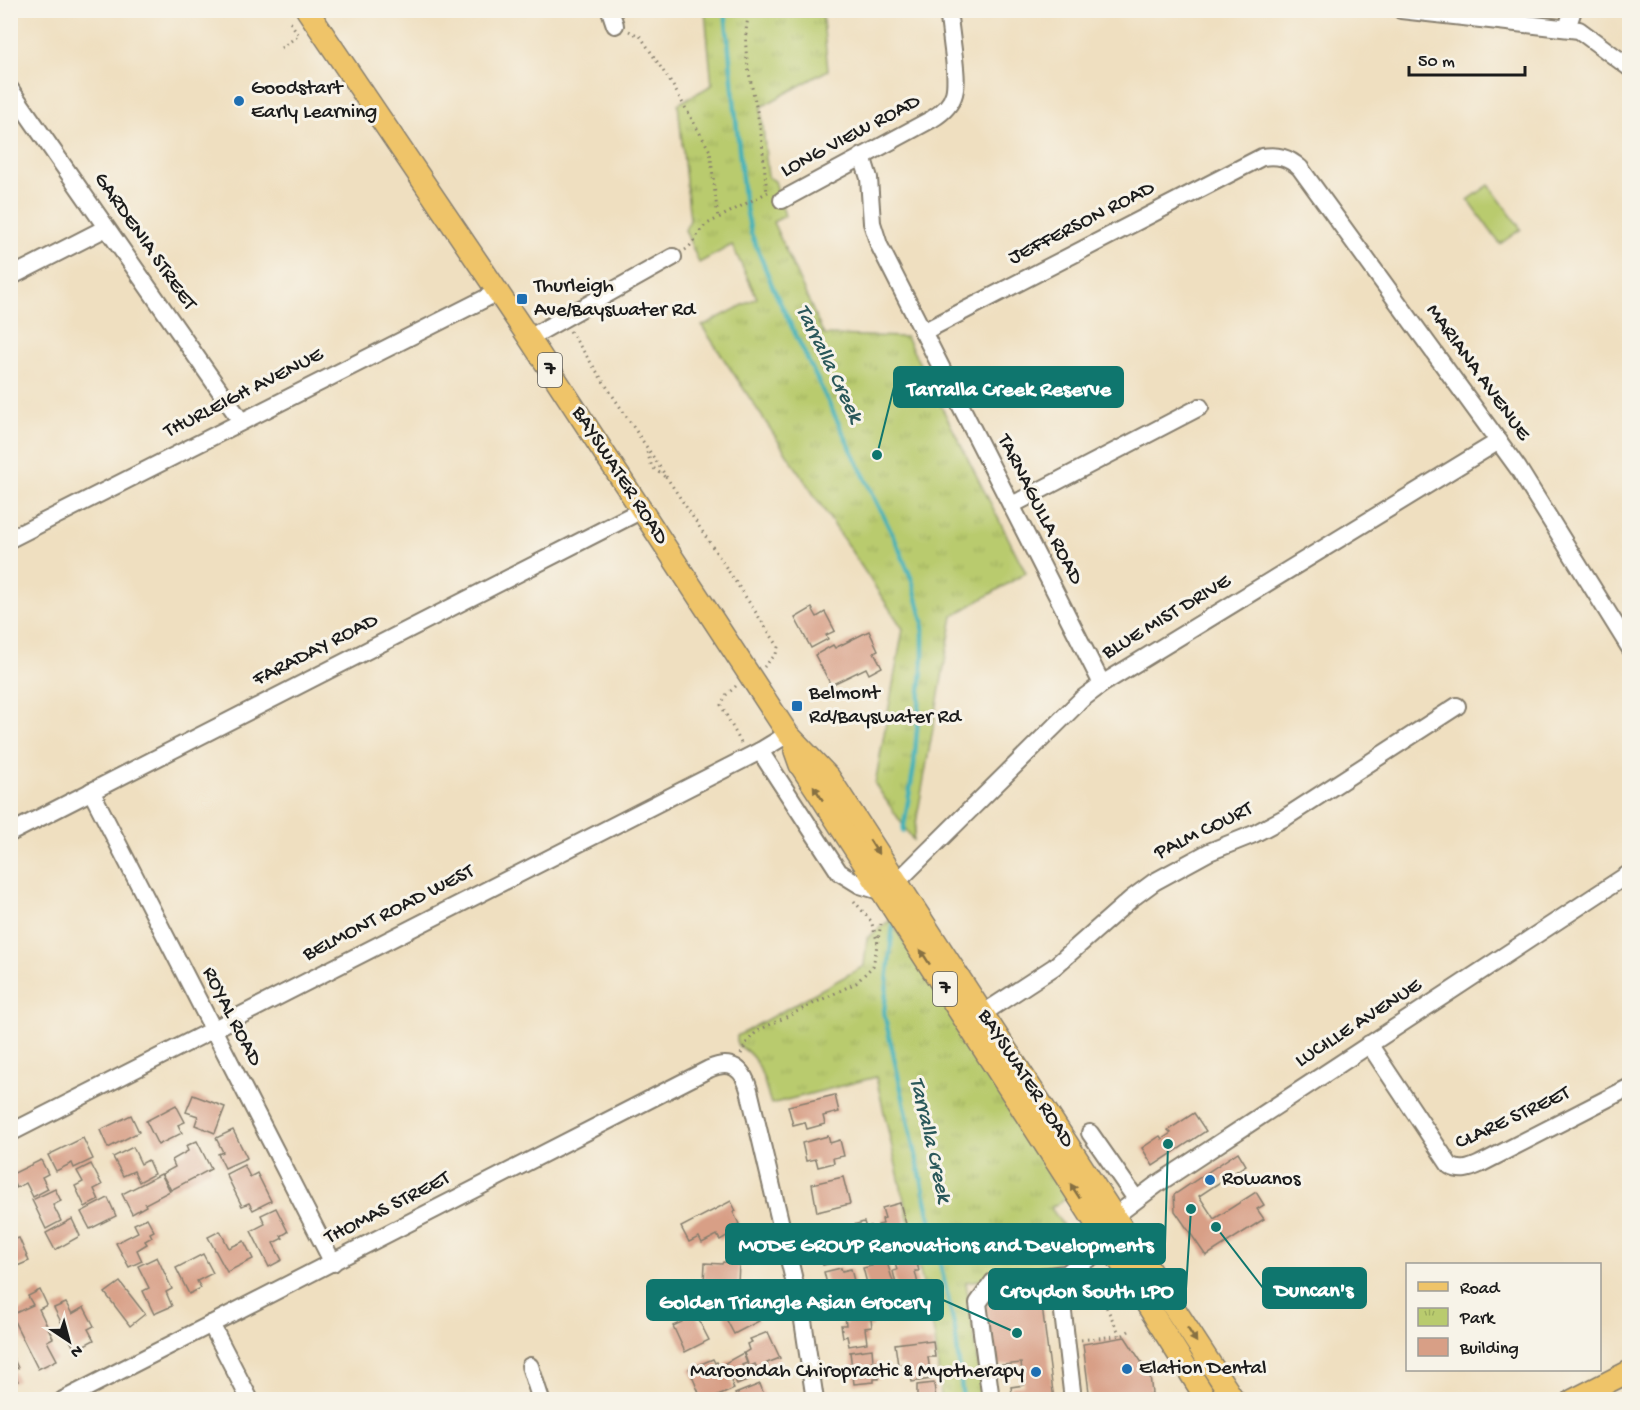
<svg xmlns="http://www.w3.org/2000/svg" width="1640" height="1410" viewBox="0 0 1640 1410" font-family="'Gochi Hand',sans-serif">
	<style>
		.park { fill: url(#park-tufts); stroke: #6a7445; stroke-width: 1.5 }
		.garden { fill: #b9cb6e; stroke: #6a7445; stroke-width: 1.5 }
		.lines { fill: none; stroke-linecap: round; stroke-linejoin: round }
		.stream { stroke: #40b1b7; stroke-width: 4.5 }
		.building { fill: #d89f86 }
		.minor-casing { stroke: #867e6e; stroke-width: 20 }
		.major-casing { stroke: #867e6e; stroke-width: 24 }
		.path { stroke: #867e6e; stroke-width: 3; stroke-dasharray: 1.5 4.5; stroke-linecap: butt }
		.minor { stroke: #fff; stroke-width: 16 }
		.major { stroke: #efc469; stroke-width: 21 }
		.oneway { fill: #867042 }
		.poi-dot { fill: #1f6fb2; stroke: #f7f3e8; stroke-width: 2 }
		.labels { text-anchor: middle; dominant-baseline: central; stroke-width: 6; stroke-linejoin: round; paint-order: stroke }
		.shield { fill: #f7f3e8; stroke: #5e5c59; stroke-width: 1.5 }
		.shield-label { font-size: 20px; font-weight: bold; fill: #1c1c1c }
		.poi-label { font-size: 21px; fill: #1c1c1c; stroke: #f7f3e8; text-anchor: start }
		.street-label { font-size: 21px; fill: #1c1c1c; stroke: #f7f3e8 }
		.water-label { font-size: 22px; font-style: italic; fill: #2a585a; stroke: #f7f3e8 }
		.leader { fill: none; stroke: #0f766e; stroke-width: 2 }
		.callout-dot { fill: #0f766e; stroke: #f7f3e8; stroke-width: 2 }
		.callout { fill: #0f766e; stroke: #0f766e; stroke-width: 2 }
		.callout-label { font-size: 22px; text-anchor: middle; font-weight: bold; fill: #fff }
	</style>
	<defs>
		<pattern id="park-tufts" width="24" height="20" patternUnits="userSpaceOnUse" patternTransform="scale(1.5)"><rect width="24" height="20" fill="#b9cb6e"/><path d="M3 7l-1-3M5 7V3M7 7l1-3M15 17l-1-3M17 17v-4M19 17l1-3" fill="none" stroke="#9eae5f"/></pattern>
	</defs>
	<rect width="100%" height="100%" fill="#f7f3e8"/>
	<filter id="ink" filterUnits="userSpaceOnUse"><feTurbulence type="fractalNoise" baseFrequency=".0167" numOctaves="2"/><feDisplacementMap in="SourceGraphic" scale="12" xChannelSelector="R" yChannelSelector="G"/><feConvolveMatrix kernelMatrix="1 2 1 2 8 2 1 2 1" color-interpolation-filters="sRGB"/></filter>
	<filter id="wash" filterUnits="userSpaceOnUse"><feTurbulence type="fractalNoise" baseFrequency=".008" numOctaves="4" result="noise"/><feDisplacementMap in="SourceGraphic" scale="24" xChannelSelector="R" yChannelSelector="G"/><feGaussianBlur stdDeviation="1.35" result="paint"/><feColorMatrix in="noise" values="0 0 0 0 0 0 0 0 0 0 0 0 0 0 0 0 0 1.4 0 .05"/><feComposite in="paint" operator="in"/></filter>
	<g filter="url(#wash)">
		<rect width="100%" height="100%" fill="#efdfc0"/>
		<g class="park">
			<path d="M705 11H822L828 70 761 107 768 177 775 181 785 216 773 222 824 335 906 337 1026 573 953 616 913 840 875 784 903 629 702 326 757 298 732 245 699 263 685 230 690 220 678 104 712 85Z"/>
			<path d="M890 920 1069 1196 1051 1208 1078 1248 1046 1271 966 1282 983 1399H941L935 1337 876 1077 771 1104C763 1080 761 1056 737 1045V1036L864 966 867 938Z"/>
		</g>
		<path class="garden" d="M1489 185 1521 229 1500 244 1468 200Z"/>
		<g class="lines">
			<g class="stream">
				<path d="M725 10 744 198 751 233 774 290 897 544 912 580 923 621V656L914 766 903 831"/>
				<path d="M893 923 884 1013 955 1329 963 1400"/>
			</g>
		</g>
		<g id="blocks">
			<g class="building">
				<path d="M812 608 817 617 825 612 835 631 826 635 828 639 811 648 795 618Z"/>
				<path d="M869 631 878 650 874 652 882 667 869 674 866 668 831 685 815 655 833 645 835 648Z"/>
				<path d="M193 1095 225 1107 215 1133 195 1125 198 1116 186 1112Z"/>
				<path d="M835 1095 839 1112 823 1116 825 1124 807 1129 805 1122 793 1125 788 1106Z"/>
				<path d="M176 1105 185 1122 178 1125 182 1133 158 1145 146 1121Z"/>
				<path d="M1194 1113 1206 1131 1153 1166 1142 1148 1160 1136 1162 1139 1171 1133 1168 1130Z"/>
				<path d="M131 1115 139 1132 108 1148 100 1130Z"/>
				<path d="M233 1130 247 1158 225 1168 218 1154 223 1152 216 1138Z"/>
				<path d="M828 1136 830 1143 840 1140 844 1156 833 1158 834 1163 818 1167 816 1159 806 1161 802 1143Z"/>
				<path d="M83 1138 93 1159 74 1168 72 1163 56 1171 48 1155Z"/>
				<path d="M197 1141 211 1169 171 1190 162 1174 175 1167 172 1160 188 1151 186 1146Z"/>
				<path d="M133 1147 141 1164 148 1160 154 1174 139 1182 134 1171 123 1176 113 1157Z"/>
				<path d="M1238 1152 1246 1165 1199 1196 1214 1219 1256 1192 1264 1205 1257 1209 1264 1219 1206 1256 1175 1211 1174 1195Z"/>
				<path d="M41 1160 48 1174 42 1177 48 1189 33 1197 26 1183 16 1188 10 1175Z"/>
				<path d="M91 1164 102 1185 94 1189 99 1200 85 1207 75 1186 83 1182 77 1171Z"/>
				<path d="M244 1165 250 1177 257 1173 271 1201 253 1210 249 1203 242 1206 226 1174Z"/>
				<path d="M161 1174 170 1191 145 1204 146 1206 132 1214 122 1194Z"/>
				<path d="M843 1177 850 1204 817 1212 812 1184Z"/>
				<path d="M55 1189 61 1201 53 1205 61 1221 46 1229 32 1200Z"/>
				<path d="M108 1198 116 1216 90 1229 81 1212Z"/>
				<path d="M731 1201 736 1211 733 1212 739 1224 735 1226 737 1230 720 1240 717 1235 702 1243 699 1237 689 1242 681 1227Z"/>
				<path d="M900 1203 908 1231 903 1232 905 1242 881 1246 878 1225 883 1224 882 1219 885 1218 882 1208Z"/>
				<path d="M276 1208 288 1232 281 1236 283 1238 273 1243 282 1260 269 1267 251 1231 265 1224 261 1215Z"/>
				<path d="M147 1218 154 1231 150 1233 152 1237 145 1241 147 1244 137 1250 142 1261 129 1267 116 1243 138 1232 134 1224Z"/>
				<path d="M72 1219 80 1236 55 1250 46 1233Z"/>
				<path d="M864 1222 866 1228 870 1226 873 1246 862 1249 861 1243 850 1246 846 1227Z"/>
				<path d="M843 1225 847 1247 836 1250 839 1261 823 1265 815 1243 820 1242 817 1232Z"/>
				<path d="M220 1231 229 1248 244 1241 253 1259 227 1272 208 1237Z"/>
				<path d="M19 1238 29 1261 15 1267 10 1259V1241Z"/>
				<path d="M203 1254 213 1273 197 1281 201 1288 189 1294 176 1268Z"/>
				<path d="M915 1255 919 1271H915L918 1284 897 1289 893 1271 897 1270 894 1260Z"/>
				<path d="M157 1257 172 1289 166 1292 172 1306 154 1314 143 1291 149 1288 138 1266Z"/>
				<path d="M886 1259 894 1285 869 1291 863 1268 872 1266 871 1263Z"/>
				<path d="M723 1262 739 1263 738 1284 704 1282 705 1263 722 1264Z"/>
				<path d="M841 1268 842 1271 851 1269 857 1293 831 1300 824 1272Z"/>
				<path d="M120 1282 145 1314 130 1326 105 1293Z"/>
				<path d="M1039 1282 1054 1400H1013L1011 1387 1024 1385 1021 1363 994 1366 985 1303 1006 1301V1298L988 1301 998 1288Z"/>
				<path d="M40 1290 47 1305 39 1309 53 1338 47 1341 57 1360 38 1369 11 1315 33 1305 28 1296Z"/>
				<path d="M742 1299 749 1312 753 1310 759 1321 734 1334 721 1309Z"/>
				<path d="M66 1303 72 1314 84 1307 94 1326 88 1329 94 1340 75 1350 54 1308Z"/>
				<path d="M862 1306 863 1313 870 1312 872 1327 865 1328 867 1343 849 1346 847 1336 843 1337 841 1325H846L844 1308Z"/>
				<path d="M694 1311 709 1340 685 1352 673 1326 682 1322 680 1318Z"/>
				<path d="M768 1332 780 1358 767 1363 768 1366 758 1370 755 1364 749 1367 744 1353 749 1350 747 1344 752 1342 750 1339Z"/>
				<path d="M1125 1337 1150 1375 1152 1394 1119 1400H1090L1083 1344Z"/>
				<path d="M925 1340V1342L933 1341 935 1357H928L931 1379 912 1382 910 1372H908L907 1369 902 1364 898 1365 895 1344Z"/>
				<path d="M872 1349 873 1361H877L879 1379H874V1382L854 1384 850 1352Z"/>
				<path d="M10 1351 18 1368 13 1370 18 1381 10 1384Z"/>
				<path d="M743 1353 747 1363 742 1365 749 1380 737 1385 735 1379 731 1380 725 1363Z"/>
				<path d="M713 1359 715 1363 717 1362 721 1370 718 1371 719 1374 722 1373 724 1378 729 1376 734 1389 709 1400H702L689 1369Z"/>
				<path d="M934 1383 936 1400H917V1385Z"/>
				<path d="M760 1384 764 1395 760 1397 761 1400H738L735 1394Z"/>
				<path d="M883 1393 884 1400H857V1397Z"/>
			</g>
		</g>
	</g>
	<g filter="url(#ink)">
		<use href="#blocks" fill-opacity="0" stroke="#867e6e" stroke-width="1.5"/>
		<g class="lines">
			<defs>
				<g id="minor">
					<path d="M610 10 615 25"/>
					<path d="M1401 10 1579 30 1630 68"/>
					<path d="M1567 28 1573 10"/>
					<path d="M10 89 241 421"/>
					<path d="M862 156 869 178 872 223 879 245 1102 684"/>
					<path d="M782 200 932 119C959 103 957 86 954 58 952 42 950 26 948 10"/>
					<path d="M10 277 106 228"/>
					<path d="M923 332 1262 157C1278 155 1288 157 1300 168L1518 468 1630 648"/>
					<path d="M529 338 673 257"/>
					<path d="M1012 505 1200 407"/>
					<path d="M10 539 498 292"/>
					<path d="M760 751 839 872 860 885 883 892"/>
					<path d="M91 791 333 1263"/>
					<path d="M10 833 642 510"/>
					<path d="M897 882 1082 699 1102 684 1499 441"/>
					<path d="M982 1014 1054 967 1131 899 1154 882 1209 852 1254 834 1286 817 1457 706"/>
					<path d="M1369 1044 1450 1166C1461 1172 1469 1169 1480 1164L1630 1087"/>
					<path d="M10 1133 760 751 788 734"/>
					<path d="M1090 1133 1136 1199"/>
					<path d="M1115 1216 1156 1185 1630 873"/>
					<path d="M211 1324 250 1400"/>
					<path d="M530 1366 541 1400"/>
					<path d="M63 1400 709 1069C731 1059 743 1068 749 1090L802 1314 815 1400"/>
					<path d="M991 1400 978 1303 993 1282 1066 1274"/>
					<path d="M1073 1400 1060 1286C1068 1262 1096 1262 1107 1241"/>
				</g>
				<g id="major">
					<path d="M307 10 529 338 788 734 829 777 1234 1400"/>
					<path d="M795 751 800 765 821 797 1107 1241 1207 1400"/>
					<path d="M1573 1400 1630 1371"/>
				</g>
			</defs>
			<use href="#minor" class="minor-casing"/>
			<use href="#major" class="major-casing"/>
			<g class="path">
				<path d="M750 10C739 48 752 81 758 117 763 142 764 167 767 192"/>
				<path d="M629 31 641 37 673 86 710 151 718 218"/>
				<path d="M281 48 299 35 290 22"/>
				<path d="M685 250C696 243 697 231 707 224L768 192"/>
				<path d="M570 331 776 643 778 647 776 654 764 667"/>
				<path d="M647 452 652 467 665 477"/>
				<path d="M736 686 726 695 721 705 741 743"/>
				<path d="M854 901 871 921 878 943"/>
				<path d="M741 1054 747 1042 757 1031 856 983 873 966 881 924"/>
				<path d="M1103 1293 1100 1294 1120 1335"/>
				<path d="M1081 1340 1123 1335 1129 1331"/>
			</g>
			<use href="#minor" class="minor"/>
			<use href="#major" class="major"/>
		</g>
		<defs><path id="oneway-solid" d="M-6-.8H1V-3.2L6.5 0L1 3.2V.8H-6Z" transform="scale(1.5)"/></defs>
		<g class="oneway">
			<use href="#oneway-solid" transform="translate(818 793) rotate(-123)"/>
			<use href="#oneway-solid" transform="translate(874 847) rotate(57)"/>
			<use href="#oneway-solid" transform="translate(925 957) rotate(-123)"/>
			<use href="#oneway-solid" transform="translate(1075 1191) rotate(-123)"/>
			<use href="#oneway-solid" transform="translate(1192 1335) rotate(57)"/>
		</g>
	</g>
	<g class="poi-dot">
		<circle cx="239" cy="101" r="6"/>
		<rect x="516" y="293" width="12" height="12" rx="3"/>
		<rect x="791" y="700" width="12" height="12" rx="3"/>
		<circle cx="1210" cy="1180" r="6"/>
		<circle cx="1127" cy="1369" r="6"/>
		<circle cx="1036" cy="1372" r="6"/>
	</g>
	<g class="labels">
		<g class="shield">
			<rect x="538" y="353" width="24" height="34" rx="4.5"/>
			<rect x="933" y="972" width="24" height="34" rx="4.5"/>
		</g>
		<g class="shield-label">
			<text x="550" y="370">7</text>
			<text x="945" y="989">7</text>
		</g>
		<g class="poi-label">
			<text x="251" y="89">Goodstart<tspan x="251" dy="24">Early Learning</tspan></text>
			<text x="534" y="287">Thurleigh<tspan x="534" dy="24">Ave/Bayswater Rd</tspan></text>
			<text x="809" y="694">Belmont<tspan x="809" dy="24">Rd/Bayswater Rd</tspan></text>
			<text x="1222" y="1180">Rowanos</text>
			<text x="1139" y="1369">Elation Dental</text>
			<text x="1024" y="1372" text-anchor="end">Maroondah Chiropractic &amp; Myotherapy</text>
		</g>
		<g class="street-label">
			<text transform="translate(851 137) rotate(-28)">LONG VIEW ROAD</text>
			<text transform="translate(1082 224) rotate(-27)">JEFFERSON ROAD</text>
			<text transform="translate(144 242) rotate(55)">GARDENIA STREET</text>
			<text transform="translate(1477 373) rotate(54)">MARIANA AVENUE</text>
			<text transform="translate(244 394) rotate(-27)">THURLEIGH AVENUE</text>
			<text transform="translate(619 476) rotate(57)">BAYSWATER ROAD</text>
			<text transform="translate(1039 510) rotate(63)">TARNAGULLA ROAD</text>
			<text transform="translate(1167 618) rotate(-31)">BLUE MIST DRIVE</text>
			<text transform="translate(316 651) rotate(-27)">FARADAY ROAD</text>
			<text transform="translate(1204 832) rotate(-26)">PALM COURT</text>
			<text transform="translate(389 914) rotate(-27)">BELMONT ROAD WEST</text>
			<text transform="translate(231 1017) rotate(63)">ROYAL ROAD</text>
			<text transform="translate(1359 1024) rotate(-33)">LUCILLE AVENUE</text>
			<text transform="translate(1025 1079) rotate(57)">BAYSWATER ROAD</text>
			<text transform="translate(1513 1119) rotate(-25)">CLARE STREET</text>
			<text transform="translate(388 1209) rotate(-27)">THOMAS STREET</text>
		</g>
		<g class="water-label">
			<text transform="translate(828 364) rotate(64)">Tarralla Creek</text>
			<text transform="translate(929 1140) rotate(77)">Tarralla Creek</text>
		</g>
	</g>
	<path class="leader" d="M877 455L894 387M1168 1144L1165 1244M1216 1227L1263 1288M1191 1209L1186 1289M1017 1333L943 1300"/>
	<g class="callout-dot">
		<circle cx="877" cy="455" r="6"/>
		<circle cx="1168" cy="1144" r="6"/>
		<circle cx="1216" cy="1227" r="6"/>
		<circle cx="1191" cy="1209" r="6"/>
		<circle cx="1017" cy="1333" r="6"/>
	</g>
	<g class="callout">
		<rect x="894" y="367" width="229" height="40" rx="6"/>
		<rect x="726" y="1224" width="439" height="40" rx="6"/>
		<rect x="1263" y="1268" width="103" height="40" rx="6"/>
		<rect x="989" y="1269" width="197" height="40" rx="6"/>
		<rect x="647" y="1280" width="296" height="40" rx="6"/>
	</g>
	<g class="callout-label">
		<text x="1009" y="395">Tarralla Creek Reserve</text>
		<text x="946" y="1251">MODE GROUP Renovations and Developments</text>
		<text x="1314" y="1296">Duncan's</text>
		<text x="1087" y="1297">Croydon South LPO</text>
		<text x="795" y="1308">Golden Triangle Asian Grocery</text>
	</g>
	<rect width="1640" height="1410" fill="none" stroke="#f7f3e8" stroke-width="36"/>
	<rect x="1406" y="1263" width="195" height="108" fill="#f7f3e8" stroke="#9f9d96" stroke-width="1.5"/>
	<rect x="1418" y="1282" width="30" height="9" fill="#efc469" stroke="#9f9d96" stroke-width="1.5"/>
	<text x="1460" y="1293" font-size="18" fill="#1c1c1c">Road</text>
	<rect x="1418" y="1308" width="30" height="18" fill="url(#park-tufts)" stroke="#9f9d96" stroke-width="1.5"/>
	<text x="1460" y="1323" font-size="18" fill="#1c1c1c">Park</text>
	<rect x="1418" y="1338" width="30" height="18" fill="#d89f86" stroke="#9f9d96" stroke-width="1.5"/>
	<text x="1460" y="1353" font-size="18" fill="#1c1c1c">Building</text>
	<g transform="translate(69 1341) rotate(144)" stroke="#f7f3e8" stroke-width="4.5" paint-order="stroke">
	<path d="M0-4.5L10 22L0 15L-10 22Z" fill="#1c1c1c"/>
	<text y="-9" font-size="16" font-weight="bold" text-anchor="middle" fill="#1c1c1c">N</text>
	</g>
	<path d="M1409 66v9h116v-9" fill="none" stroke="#1c1c1c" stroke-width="3"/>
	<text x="1418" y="66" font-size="18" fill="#1c1c1c" stroke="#f7f3e8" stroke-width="4.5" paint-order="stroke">50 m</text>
</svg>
